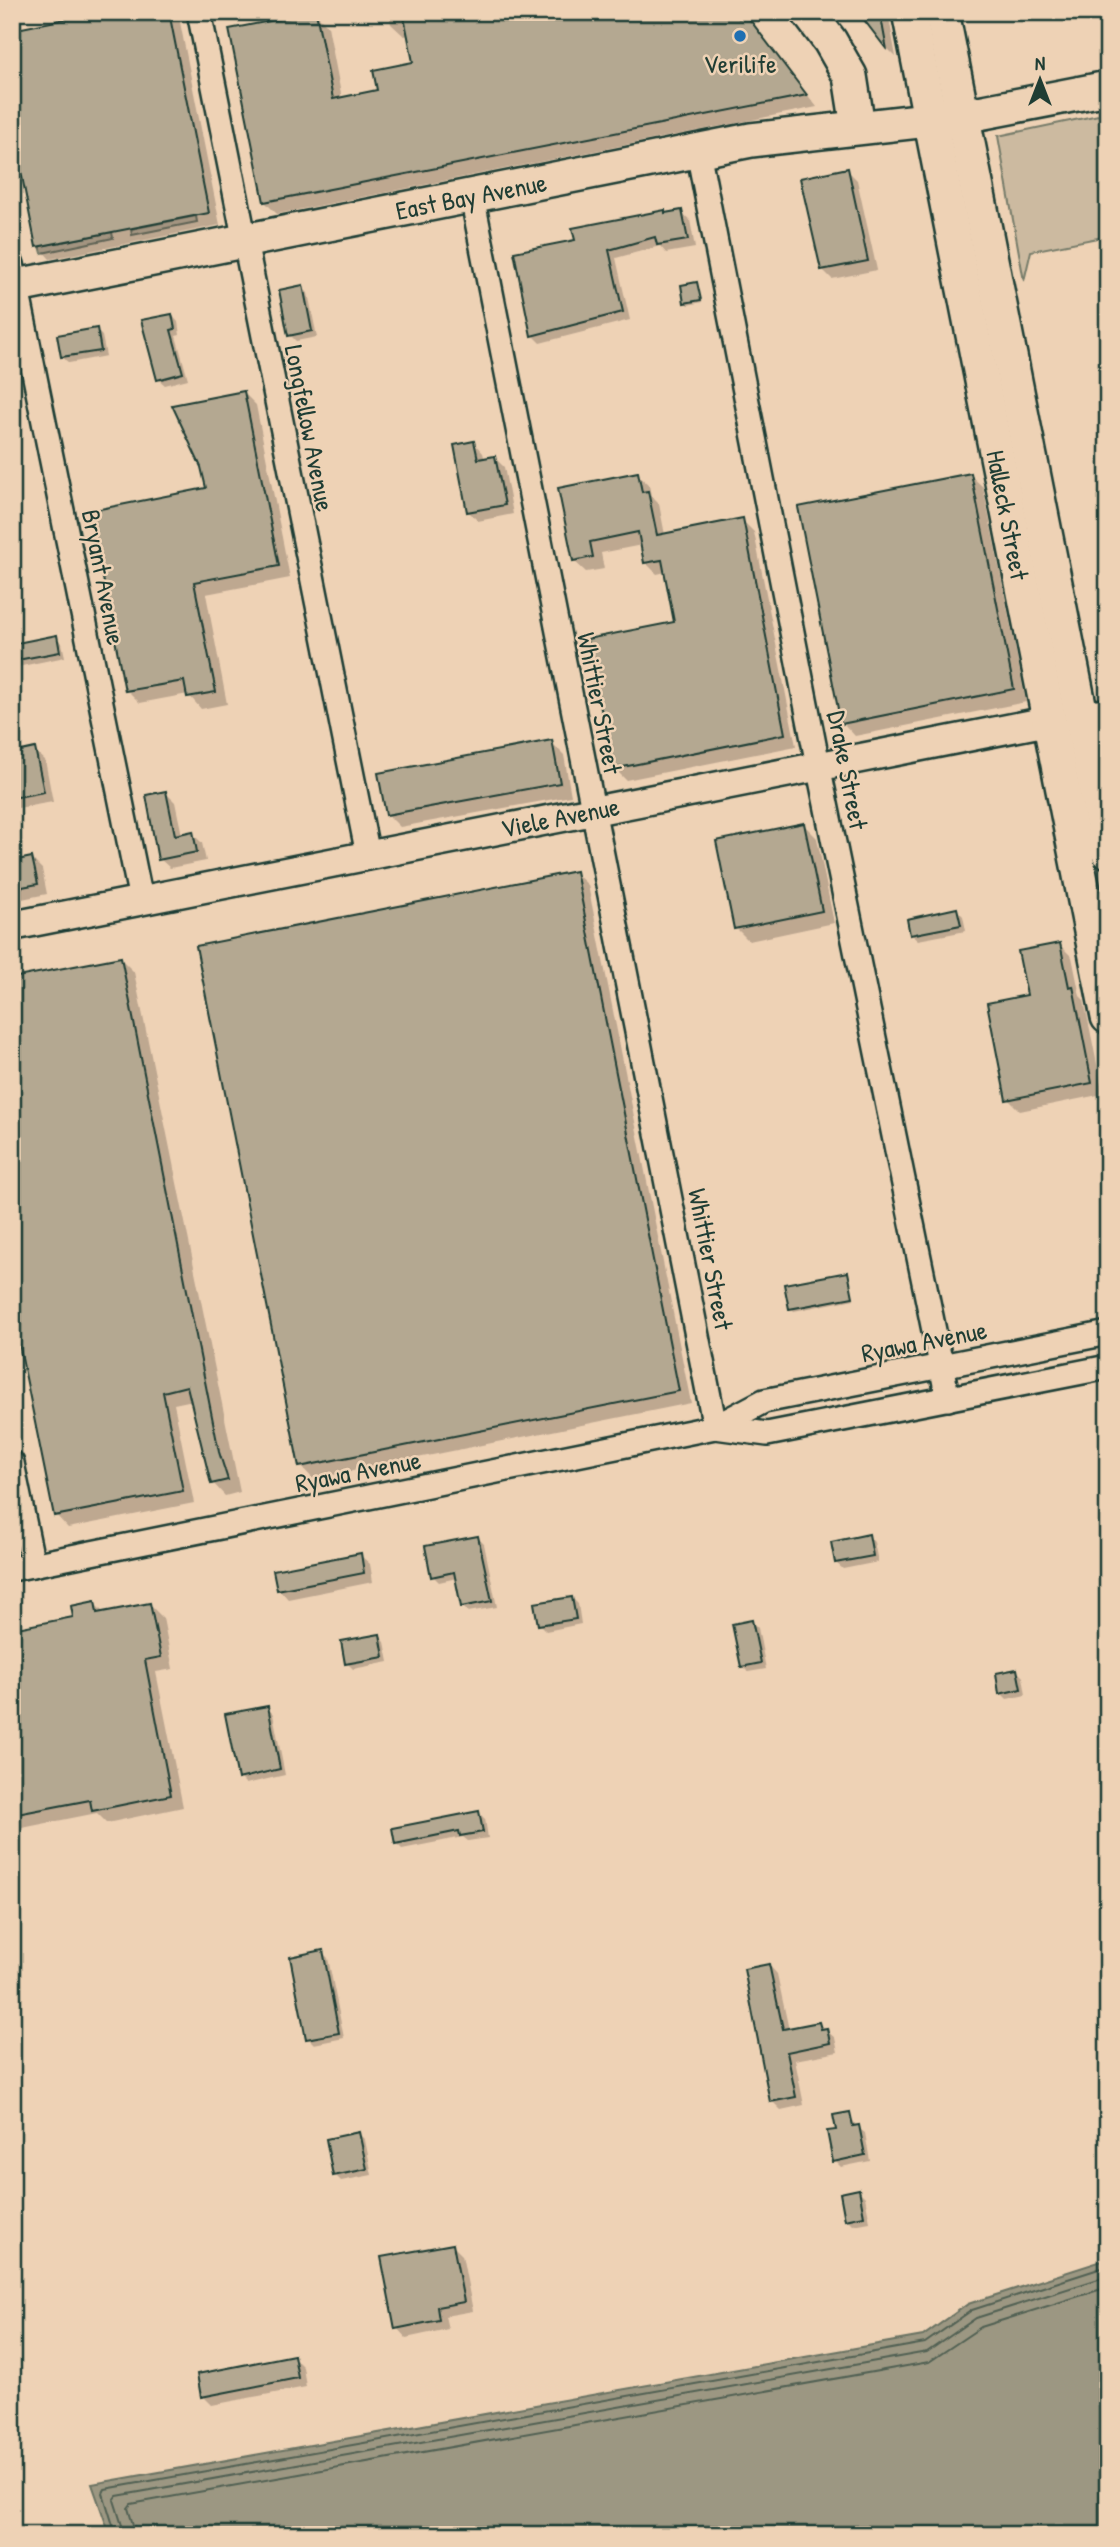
<svg xmlns="http://www.w3.org/2000/svg" width="1120" height="2547" viewBox="0 0 1120 2547" font-family="'Patrick Hand',sans-serif">
	<style>
		.green { fill: #ccbaa0; stroke: #767c6a; stroke-width: 2 }
		.water { fill: #9c9782; stroke: #6a7363; stroke-width: 2 }
		.shadow { fill: #0003 }
		.lines { fill: none; stroke-linecap: round; stroke-linejoin: round }
		.shore { stroke: #516153; stroke-width: 2 }
		.building { fill: #b4a891; stroke: #1f3d34; stroke-width: 2 }
		.minor-casing { stroke: #1f3d34; stroke-width: 28 }
		.tertiary-casing { stroke: #1f3d34; stroke-width: 33 }
		.secondary-casing { stroke: #1f3d34; stroke-width: 38 }
		.minor { stroke: #eed2b5; stroke-width: 23 }
		.tertiary { stroke: #eed2b5; stroke-width: 28 }
		.secondary { stroke: #eed2b5; stroke-width: 33 }
		.poi-dot { fill: #1f6fb2; stroke: #eed2b5; stroke-width: 2.5 }
		.labels { text-anchor: middle; dominant-baseline: central; stroke-width: 5; stroke-linejoin: round; paint-order: stroke }
		.poi-label { font-size: 26px; fill: #1f3d34; stroke: #eed2b5 }
		.street-label { font-size: 26px; fill: #1f3d34; stroke: #eed2b5 }
	</style>
	<rect width="100%" height="100%" fill="#eed2b5"/>
	<filter id="ink" filterUnits="userSpaceOnUse"><feTurbulence type="fractalNoise" baseFrequency=".0143" numOctaves="2"/><feDisplacementMap in="SourceGraphic" scale="14" xChannelSelector="R" yChannelSelector="G"/><feConvolveMatrix kernelMatrix="1 2 1 2 8 2 1 2 1" color-interpolation-filters="sRGB"/></filter>
	<g filter="url(#ink)">
		<g class="green">
			<path d="M1108 113V236L1031 251 1024 281 998 136Z"/>
			<path d="M196 216 197 222 132 235 131 229Z"/>
			<path d="M112 232 113 238 42 253 40 246Z"/>
		</g>
		<path class="water" d="M1108 2259V2535H110L92 2484 923 2336 968 2304Z"/>
		<g class="shadow">
			<path d="M81 12H178L220 225 50 259 38 246Z"/>
			<path d="M389 12H743L817 107 277 214 265 202 316 14 328 26 342 99 379 92 415 63 410 35 404 36 391 24Z"/>
			<path d="M860 12H888L896 57 888 49Z"/>
			<path d="M847 170 857 180 877 270 832 279 823 270Z"/>
			<path d="M664 212H681L690 220 695 248 666 253 660 246 616 258 630 320 540 343 532 335 577 242Z"/>
			<path d="M697 284 702 302 688 305 685 302Z"/>
			<path d="M302 287 308 293 317 337 296 341 290 335Z"/>
			<path d="M172 315 178 322 180 335 176 336 188 379 165 385 158 379Z"/>
			<path d="M96 330 102 336 106 356 69 363 62 357Z"/>
			<path d="M244 393 256 405 290 578 206 594 227 704 201 709 188 694 140 703 127 690Z"/>
			<path d="M474 443 483 453 485 460 495 458 504 467 513 514 478 521 468 511Z"/>
			<path d="M637 474 649 485 651 496 659 504 665 535 742 520 754 532 796 746 626 780 614 768 676 623 666 572 657 574 645 562 642 545 601 553 604 569 586 572 574 561Z"/>
			<path d="M970 475 983 487 1026 702 855 736 843 723Z"/>
			<path d="M56 637 62 643 65 657 17 667 12 662V645Z"/>
			<path d="M12 735 16 754 34 750 45 760 53 802 12 809Z"/>
			<path d="M551 742 564 755 571 796 400 827 387 814Z"/>
			<path d="M166 793 175 802 182 835 192 833 202 843 206 861 170 868 160 859Z"/>
			<path d="M804 825 817 838 834 923 749 941 736 928Z"/>
			<path d="M12 828 19 861 32 859 42 869 47 894 12 901Z"/>
			<path d="M575 873 588 885 691 1403 313 1479 301 1466Z"/>
			<path d="M957 910 963 916 966 931 918 940 911 934Z"/>
			<path d="M1060 945 1072 957 1080 996 1084 1000 1103 1094 1020 1111 1008 1099 1029 997Z"/>
			<path d="M121 959 134 972 240 1492 225 1496 213 1483 193 1400 174 1404 194 1503 68 1528 56 1515Z"/>
			<path d="M848 1274 854 1299 794 1311 791 1308Z"/>
			<path d="M868 1536 874 1542 878 1562 843 1569 836 1563Z"/>
			<path d="M478 1538 484 1544 497 1607 468 1612 462 1606 457 1578 439 1582 433 1576Z"/>
			<path d="M360 1555 370 1564 373 1582 288 1599 279 1589Z"/>
			<path d="M572 1598 578 1604 581 1624 546 1631 540 1625Z"/>
			<path d="M94 1603 105 1614 150 1605 163 1618 173 1669 156 1672 183 1807 107 1823 97 1813 12 1830V1631L75 1619Z"/>
			<path d="M752 1622 758 1628 766 1669 748 1672 742 1666Z"/>
			<path d="M379 1636 385 1642 389 1662 353 1669 347 1663Z"/>
			<path d="M1017 1671 1023 1677 1026 1695 1007 1699 1001 1693Z"/>
			<path d="M267 1708 273 1714 285 1775 246 1784 240 1778Z"/>
			<path d="M479 1813 485 1819 488 1838 468 1841 463 1837 402 1849 396 1843Z"/>
			<path d="M322 1952 328 1958 344 2038 314 2044 308 2038Z"/>
			<path d="M769 1965 777 1974 789 2030 819 2024 835 2038 838 2052 795 2060 804 2105 781 2110 772 2101Z"/>
			<path d="M849 2114 857 2127 865 2133 870 2161 841 2167 835 2161Z"/>
			<path d="M359 2134 365 2140 372 2175 341 2181 335 2175Z"/>
			<path d="M859 2191 865 2197 870 2222 853 2225 847 2219Z"/>
			<path d="M453 2246 462 2255 473 2311 445 2316 448 2329 406 2338 397 2328Z"/>
			<path d="M293 2357 303 2367 306 2387 212 2405 203 2396Z"/>
		</g>
		<g class="lines">
			<g class="shore">
				<path d="M116 2535 103 2493 105 2489 925 2343 972 2310 1108 2266"/>
				<path d="M125 2535 114 2500 117 2496 927 2352 976 2318 1108 2276"/>
				<path d="M136 2535 128 2508 131 2504 929 2362 981 2327 1108 2287"/>
			</g>
		</g>
		<g class="building">
			<path d="M79 12H169L209 213 36 247 12 126V30L80 16Z"/>
			<path d="M316 12 333 99 377 90 373 70 413 62 403 12H737L739 18 747 16 807 95 264 202 229 29Z"/>
			<path d="M858 12H880L887 50Z"/>
			<path d="M848 168 868 261 821 270 800 178Z"/>
			<path d="M665 210V213L682 210 688 240 657 245 655 237 609 250 623 312 531 336 514 252 575 240 572 228Z"/>
			<path d="M697 282 701 300 684 303 681 285Z"/>
			<path d="M303 285 312 331 288 336 279 290Z"/>
			<path d="M172 314 175 329 171 330 183 373 157 380 141 320Z"/>
			<path d="M97 328 101 351 61 357 57 335Z"/>
			<path d="M244 391 279 566 194 582 216 692 187 697 184 681 125 691 90 511 206 488 201 467 172 405Z"/>
			<path d="M474 441 478 459 495 456 505 505 467 512 454 445Z"/>
			<path d="M638 472 642 492 648 491 657 535 743 518 785 734 613 769 587 639 674 622 662 560 644 563 638 532 590 542 593 557 573 561 558 488Z"/>
			<path d="M971 473 1014 689 841 724 798 507Z"/>
			<path d="M57 635 60 652 12 661V644Z"/>
			<path d="M552 740 560 783 386 815 378 773Z"/>
			<path d="M35 748 44 792 12 798V753Z"/>
			<path d="M166 791 175 835 193 831 197 852 158 860 146 795Z"/>
			<path d="M804 823 822 911 734 929 716 841Z"/>
			<path d="M32 857 38 884 12 889V861Z"/>
			<path d="M576 871 679 1391 299 1467 196 946Z"/>
			<path d="M957 908 961 925 910 935 907 919Z"/>
			<path d="M1060 943 1069 987 1073 986 1092 1083 1006 1100 987 1003 1027 995 1018 951Z"/>
			<path d="M121 957 219 1452 228 1480 211 1484 187 1386 163 1392 183 1491 54 1516 12 1309V978Z"/>
			<path d="M848 1272 853 1297 789 1309 784 1284Z"/>
			<path d="M869 1534 873 1556 835 1563 831 1542Z"/>
			<path d="M478 1536 492 1601 461 1607 454 1572 431 1577 425 1546Z"/>
			<path d="M361 1553 364 1573 277 1590 273 1570Z"/>
			<path d="M572 1597 576 1619 538 1625 534 1603Z"/>
			<path d="M95 1601 97 1613 150 1603 161 1657 145 1660 171 1795 92 1811 90 1800 12 1815V1629L73 1617 71 1606Z"/>
			<path d="M752 1620 761 1663 741 1667 732 1624Z"/>
			<path d="M380 1634 384 1657 345 1664 341 1641Z"/>
			<path d="M1017 1669 1021 1689 999 1694 996 1673Z"/>
			<path d="M268 1706 280 1769 238 1779 225 1714Z"/>
			<path d="M479 1811 483 1832 460 1836 459 1831 395 1844 392 1828Z"/>
			<path d="M323 1950 339 2033 306 2039 290 1957Z"/>
			<path d="M769 1964 783 2029 819 2022 821 2029 827 2028 830 2043 787 2052 796 2097 770 2102 744 1969Z"/>
			<path d="M850 2112 853 2126 859 2125 865 2155 833 2162 827 2131 836 2130 833 2115Z"/>
			<path d="M359 2132 367 2169 333 2176 326 2139Z"/>
			<path d="M859 2189 864 2216 845 2220 840 2193Z"/>
			<path d="M453 2244 464 2302 437 2307 439 2320 395 2329 381 2257Z"/>
			<path d="M294 2355 298 2378 201 2397 197 2374Z"/>
		</g>
		<g class="lines">
			<defs>
				<g id="minor">
					<path d="M199 12 368 855"/>
					<path d="M698 151 818 765 948 1399"/>
					<path d="M472 196 715 1427"/>
					<path d="M12 264 141 900"/>
					<path d="M1082 715 1108 710"/>
					<path d="M715 1427 767 1434 1108 1367"/>
					<path d="M12 1463 33 1565"/>
					<path d="M12 1569 715 1427 764 1401 1108 1333"/>
				</g>
				<path id="tertiary" d="M12 926 1048 721"/>
				<g id="secondary">
					<path d="M808 12 830 41 850 76 858 127"/>
					<path d="M909 12 1108 1017"/>
					<path d="M942 12 1108 851"/>
					<path d="M12 287 751 140 963 116 1108 88"/>
				</g>
			</defs>
			<use href="#minor" class="minor-casing"/>
			<use href="#tertiary" class="tertiary-casing"/>
			<use href="#secondary" class="secondary-casing"/>
			<use href="#minor" class="minor"/>
			<use href="#tertiary" class="tertiary"/>
			<use href="#secondary" class="secondary"/>
		</g>
	</g>
	<circle class="poi-dot" cx="740" cy="36" r="7"/>
	<g class="labels">
		<g class="poi-label">
			<text x="740" y="63">Verilife</text>
		</g>
		<g class="street-label">
			<text transform="translate(471 196) rotate(-11)">East Bay Avenue</text>
			<text transform="translate(310 428) rotate(79)">Longfellow Avenue</text>
			<text transform="translate(1008 515) rotate(79)">Halleck Street</text>
			<text transform="translate(104 577) rotate(79)">Bryant Avenue</text>
			<text transform="translate(600 703) rotate(79)">Whittier Street</text>
			<text transform="translate(848 770) rotate(79)">Drake Street</text>
			<text transform="translate(560 817) rotate(-11)">Viele Avenue</text>
			<text transform="translate(711 1259) rotate(79)">Whittier Street</text>
			<text transform="translate(924 1341) rotate(-11)">Ryawa Avenue</text>
			<text transform="translate(358 1471) rotate(-11)">Ryawa Avenue</text>
		</g>
	</g>
	<rect width="1120" height="2547" fill="none" stroke="#eed2b5" stroke-width="42"/>
	<rect x="21" y="21" width="1078" height="2505" fill="none" stroke="#1f3d34" stroke-width="2.5" filter="url(#ink)"/>
	<g transform="translate(1040 80)" stroke="#eed2b5" stroke-width="5" paint-order="stroke">
	<path d="M0-5L12 26L0 18L-12 26Z" fill="#1f3d34"/>
	<text y="-10" font-size="19" font-weight="bold" text-anchor="middle" fill="#1f3d34">N</text>
	</g>
</svg>
